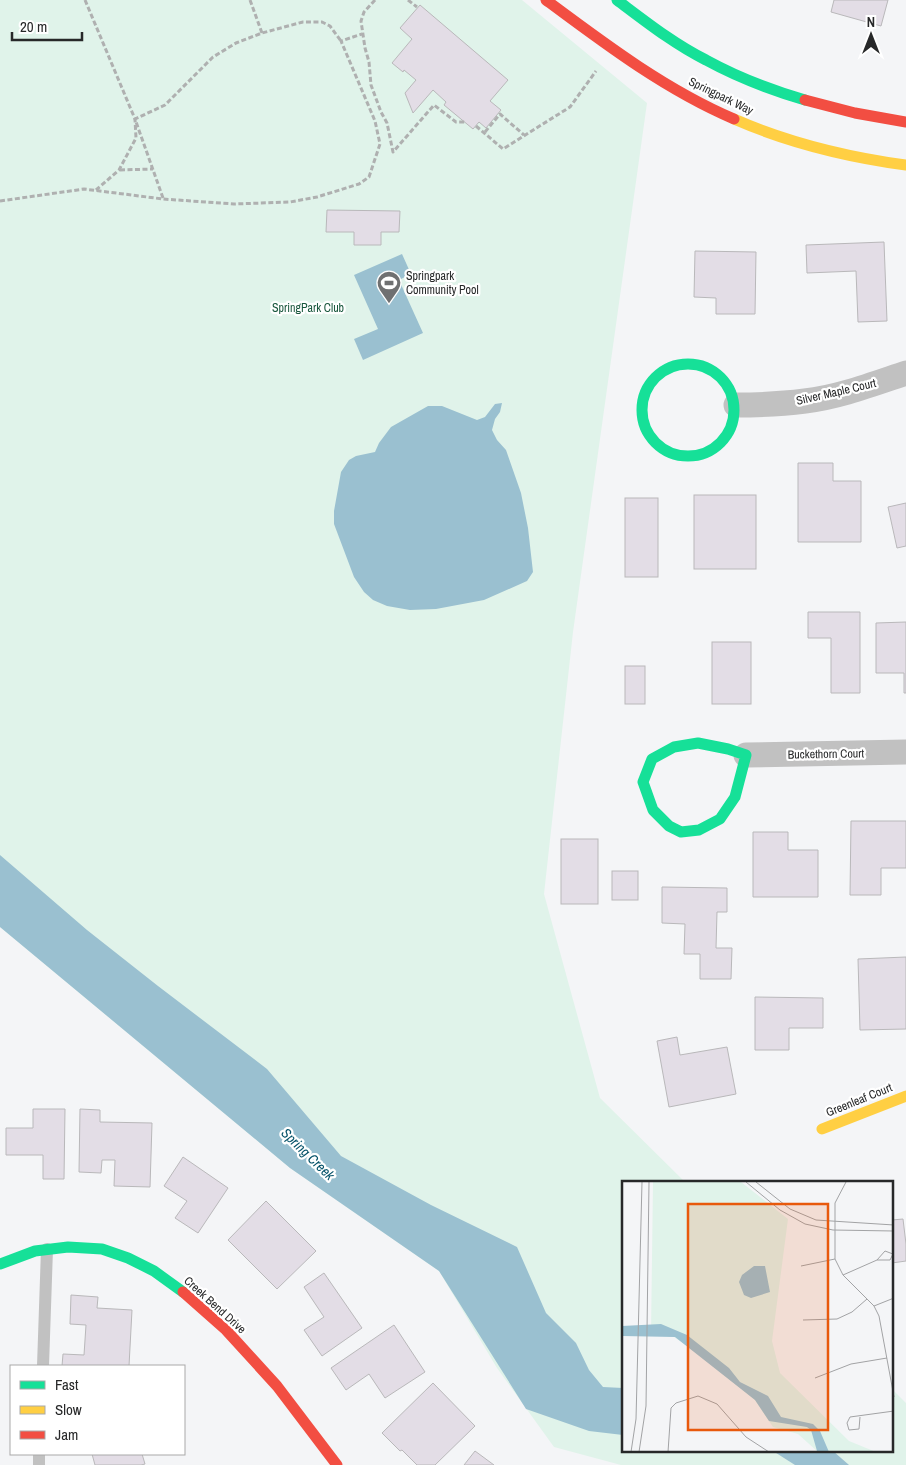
<svg xmlns="http://www.w3.org/2000/svg" width="906" height="1465" viewBox="0 0 906 1465" font-family="'Archivo Narrow',sans-serif">
	<style>
		.green { fill: #e0f3ea }
		.water { fill: #9ac0d0 }
		.building { fill: #e3dde6; stroke: #b9b8ba }
		.lines { fill: none; stroke-linecap: round; stroke-linejoin: round }
		.path { stroke: #afb0b0; stroke-width: 3; stroke-dasharray: 5 2.5; stroke-linecap: butt }
		.lane { stroke: #c1c1c1; stroke-width: 12 }
		.street { stroke: #c1c1c1; stroke-width: 25 }
		.fast { stroke: #16e098; stroke-width: 11 }
		.slow { stroke: #ffcf43; stroke-width: 11 }
		.jam { stroke: #f24e42; stroke-width: 11 }
		.labels { text-anchor: middle; dominant-baseline: central; stroke-width: 4.5; stroke-linejoin: round; paint-order: stroke }
		.street-label { font-size: 12px; fill: #272829; stroke: #fff }
		.poi-label { font-size: 12px; fill: #272829; stroke: #fff; text-anchor: start }
		.park-label { font-size: 12px; fill: #19573d; stroke: #fff }
		.water-label { font-size: 14px; font-style: italic; fill: #045168; stroke: #fff }
		.inset-road { fill: none; stroke: #a2a3a5; stroke-width: 1 }
		.view { fill: #e8590c; fill-opacity: 0.15; stroke: #e8590c; stroke-width: 2.5 }
		.inset-edge { fill: none; stroke: #272829; stroke-width: 2.5 }
	</style>
	<rect width="100%" height="100%" fill="#f4f5f7"/>
	<path class="green" d="M0 0H522L647 103 573 632 544 894 600 1098 685 1182H624V1451H892V1389L906 1403V1465H621L554 1447 497 1368 439 1271 290 1168 0 927Z"/>
	<g class="water">
		<path d="M402 254 411 274 399 280 423 333 363 360 354 339 378 329 354 275Z"/>
		<path d="M502 403 500 412 495 419 492 430 497 440 506 450 521 493 528 528 533 572 527 581 484 600 436 609 410 610 387 606 373 600 364 592 354 577 334 524V511L341 472 349 460 356 456 375 452 379 443 391 427 428 406H442L477 420 485 417 495 404Z"/>
		<path d="M0 855 87 930 158 986 267 1069 341 1156 431 1205 517 1247 546 1313 576 1343 589 1370 603 1387 623 1388V1435L589 1431 526 1409 439 1271 290 1168 0 927Z"/>
		<path d="M773 1451H833L849 1465H795Z"/>
	</g>
	<g class="building">
		<path d="M834 0H888L881 26 831 12Z"/>
		<path d="M420 5 508 80 490 101 501 110 486 128 479 122 473 129 444 105 446 102 433 90 413 113 405 93 416 80 404 70 403 72 392 63 412 39 400 28Z"/>
		<path d="M327 210 400 211 399 232H381V245H354V232H326Z"/>
		<path d="M884 242 887 321 858 322 856 271 807 273 806 245Z"/>
		<path d="M695 251 756 252 755 314H716V298L694 297Z"/>
		<path d="M798 463H833V481H861V542H798Z"/>
		<rect x="694" y="495" width="62" height="74"/>
		<rect x="625" y="498" width="33" height="79"/>
		<path d="M906 503V546L897 548 888 507Z"/>
		<path d="M808 612H860V693H831V638H808Z"/>
		<path d="M906 622V693H904V673H876V623Z"/>
		<rect x="712" y="642" width="39" height="62"/>
		<rect x="625" y="666" width="20" height="38"/>
		<path d="M851 821H906V868H881V895H850Z"/>
		<path d="M753 832H788V850H818V897H753Z"/>
		<rect x="561" y="839" width="37" height="65"/>
		<rect x="612" y="871" width="26" height="29"/>
		<path d="M662 887 727 888V912H717L716 948H732L731 979H700V954H684L685 924 662 923Z"/>
		<path d="M906 957V1029L860 1030 858 959Z"/>
		<path d="M755 997 823 998V1028H789V1050H755Z"/>
		<path d="M677 1037 680 1055 727 1047 736 1094 669 1107 657 1041Z"/>
		<path d="M33 1109H65L64 1179H43V1155H6V1128H33Z"/>
		<path d="M80 1109 100 1110V1122L152 1123 150 1187 114 1186 115 1160H102L101 1173 79 1172Z"/>
		<path d="M183 1157 228 1188 198 1233 175 1218 187 1201 164 1186Z"/>
		<path d="M266 1201 316 1251 277 1289 228 1240Z"/>
		<path d="M903 1219 906 1244V1261L892 1263V1220Z"/>
		<path d="M324 1273 362 1328 322 1356 304 1330 324 1317 304 1287Z"/>
		<path d="M71 1295 98 1297 97 1308 132 1310 129 1366H62L63 1354 84 1355 86 1325 70 1324Z"/>
		<path d="M394 1325 425 1372 385 1398 369 1374 346 1390 331 1368Z"/>
		<path d="M433 1383 475 1426 435 1465H417L402 1450 400 1451 382 1433Z"/>
		<path d="M475 1451 494 1465H464Z"/>
		<path d="M92 1454H142L145 1464 141 1465H95Z"/>
	</g>
	<g class="lines">
		<g class="path">
			<path d="M85 0 135 119 136 138 119 170 96 190"/>
			<path d="M250 0 262 33"/>
			<path d="M375 0 364 12 361 21 365 48 369 62 371 85 381 112 387 123 393 152 434 105 456 122H465"/>
			<path d="M408 0 417 7"/>
			<path d="M476 126 503 149 570 107 596 71"/>
			<path d="M485 132 500 114 524 135"/>
			<path d="M120 170 153 169"/>
			<path d="M163 198 135 119 165 105 213 57 236 43 262 33 303 22H322L330 26 341 41"/>
			<path d="M0 201 84 189 163 199 234 204 290 202 317 197 359 184 369 177 380 144 375 121 341 41 362 34"/>
		</g>
		<g class="lane">
			<path d="M43 1366 47 1249"/>
			<path d="M39 1465V1454"/>
		</g>
		<g class="street">
			<path d="M736 405C759 405 782 404 805 401 839 397 873 384 906 373"/>
			<path d="M746 755 906 752"/>
		</g>
		<g class="fast">
			<path d="M617 0C645 21 674 44 706 60 737 77 771 90 805 100"/>
			<circle cx="688" cy="410" r="46"/>
			<path d="M698 743 728 749 746 755 735 797 720 819 699 830 681 832 669 826 653 810 643 782 652 759 674 747Z"/>
			<path d="M0 1264 35 1251 68 1247 102 1249 128 1258 154 1271 183 1292"/>
		</g>
		<g class="slow">
			<path d="M734 119C789 143 847 157 906 165"/>
			<path d="M822 1129 906 1096"/>
		</g>
		<g class="jam">
			<path d="M546 0C605 44 666 90 734 119"/>
			<path d="M805 100 855 113 906 122"/>
			<path d="M183 1292 226 1330 277 1386 337 1465"/>
		</g>
	</g>
	<defs>
		<symbol id="stadium-pin" viewBox="-11 -11 22 30"><path d="M0 17L-7.5 6A9.5 9.5 0 1 1 7.5 6Z" fill="#6f7071" stroke="#fff"/><path d="M0-5a6.5 5 0 1 0 0 10a6.5 5 0 1 0 0-10ZM-3.5-1.8h7v3.6h-7Z" fill="#fff"/></symbol>
	</defs>
	<g fill-rule="evenodd">
		<use href="#stadium-pin" x="375" y="269" width="28" height="38"/>
	</g>
	<g class="labels">
		<g class="street-label">
			<text transform="translate(721 96) rotate(26)">Springpark Way</text>
			<text transform="translate(836 392) rotate(-13)">Silver Maple Court</text>
			<text transform="translate(826 754) rotate(-1)">Buckethorn Court</text>
			<text transform="translate(859 1100) rotate(-22)">Greenleaf Court</text>
			<text transform="translate(215 1305) rotate(42)">Creek Bend Drive</text>
		</g>
		<g class="poi-label">
			<text x="406" y="276">Springpark<tspan x="406" dy="14">Community Pool</tspan></text>
		</g>
		<g class="park-label">
			<text x="308" y="308">SpringPark Club</text>
		</g>
		<g class="water-label">
			<text transform="translate(308 1154) rotate(44)">Spring Creek</text>
		</g>
	</g>
	<g transform="translate(622 1181)">
		<rect width="271" height="271" fill="#f4f5f7"/>
		<path d="M31 1H119L166 38 150 160 158 192 227 260 254 271H196L176 253 151 246 133 219 67 166 52 156 29 153Z" fill="#e0f3ea"/>
		<path d="M132 85H143L148 111 129 117 122 114 117 101 120 94ZM39 143 65 154 107 187 118 201 146 215 159 236 191 243 198 250 207 271 195 270 189 249 185 246 147 240 133 219 53 156 0 155V145Z" fill="#9ac0d0"/>
		<path class="inset-road" d="M124 1 158 29 183 43 211 49 272 50M134 1 168 28 194 39 272 44M224 1 213 22V78L221 94 252 125 257 135 272 216M179 85 213 78M221 94 255 79 263 70 271 73 268 79H255M252 125 272 117M181 139 215 138 230 131 245 118M193 197 229 183 265 177M238 236 237 248 227 249 225 242 228 236 272 230M9 271 14 238 20 1M17 271 24 225 27 1M46 271 49 227 54 222 76 215 95 223 124 256 147 271"/>
		<path class="view" d="M66 23H206V249H66Z"/>
		<rect width="271" height="271" class="inset-edge"/>
	</g>
	<rect x="10" y="1365" width="175" height="90" fill="#ffffff" stroke="#a9a9a9"/>
	<rect x="20" y="1381" width="25" height="8" fill="#16e098" stroke="#a9a9a9"/>
	<text x="55" y="1390" font-size="15" fill="#272829">Fast</text>
	<rect x="20" y="1406" width="25" height="8" fill="#ffcf43" stroke="#a9a9a9"/>
	<text x="55" y="1415" font-size="15" fill="#272829">Slow</text>
	<rect x="20" y="1431" width="25" height="8" fill="#f24e42" stroke="#a9a9a9"/>
	<text x="55" y="1440" font-size="15" fill="#272829">Jam</text>
	<g transform="translate(871 35)" stroke="#ffffff" stroke-width="4" paint-order="stroke">
	<path d="M0-4L9 19L0 12L-9 19Z" fill="#272829"/>
	<text y="-8" font-size="14" font-weight="bold" text-anchor="middle" fill="#272829">N</text>
	</g>
	<path d="M12 32v8h70v-8" fill="none" stroke="#272829" stroke-width="2.5"/>
	<text x="20" y="32" font-size="15" fill="#272829" stroke="#ffffff" stroke-width="4" paint-order="stroke">20 m</text>
</svg>
